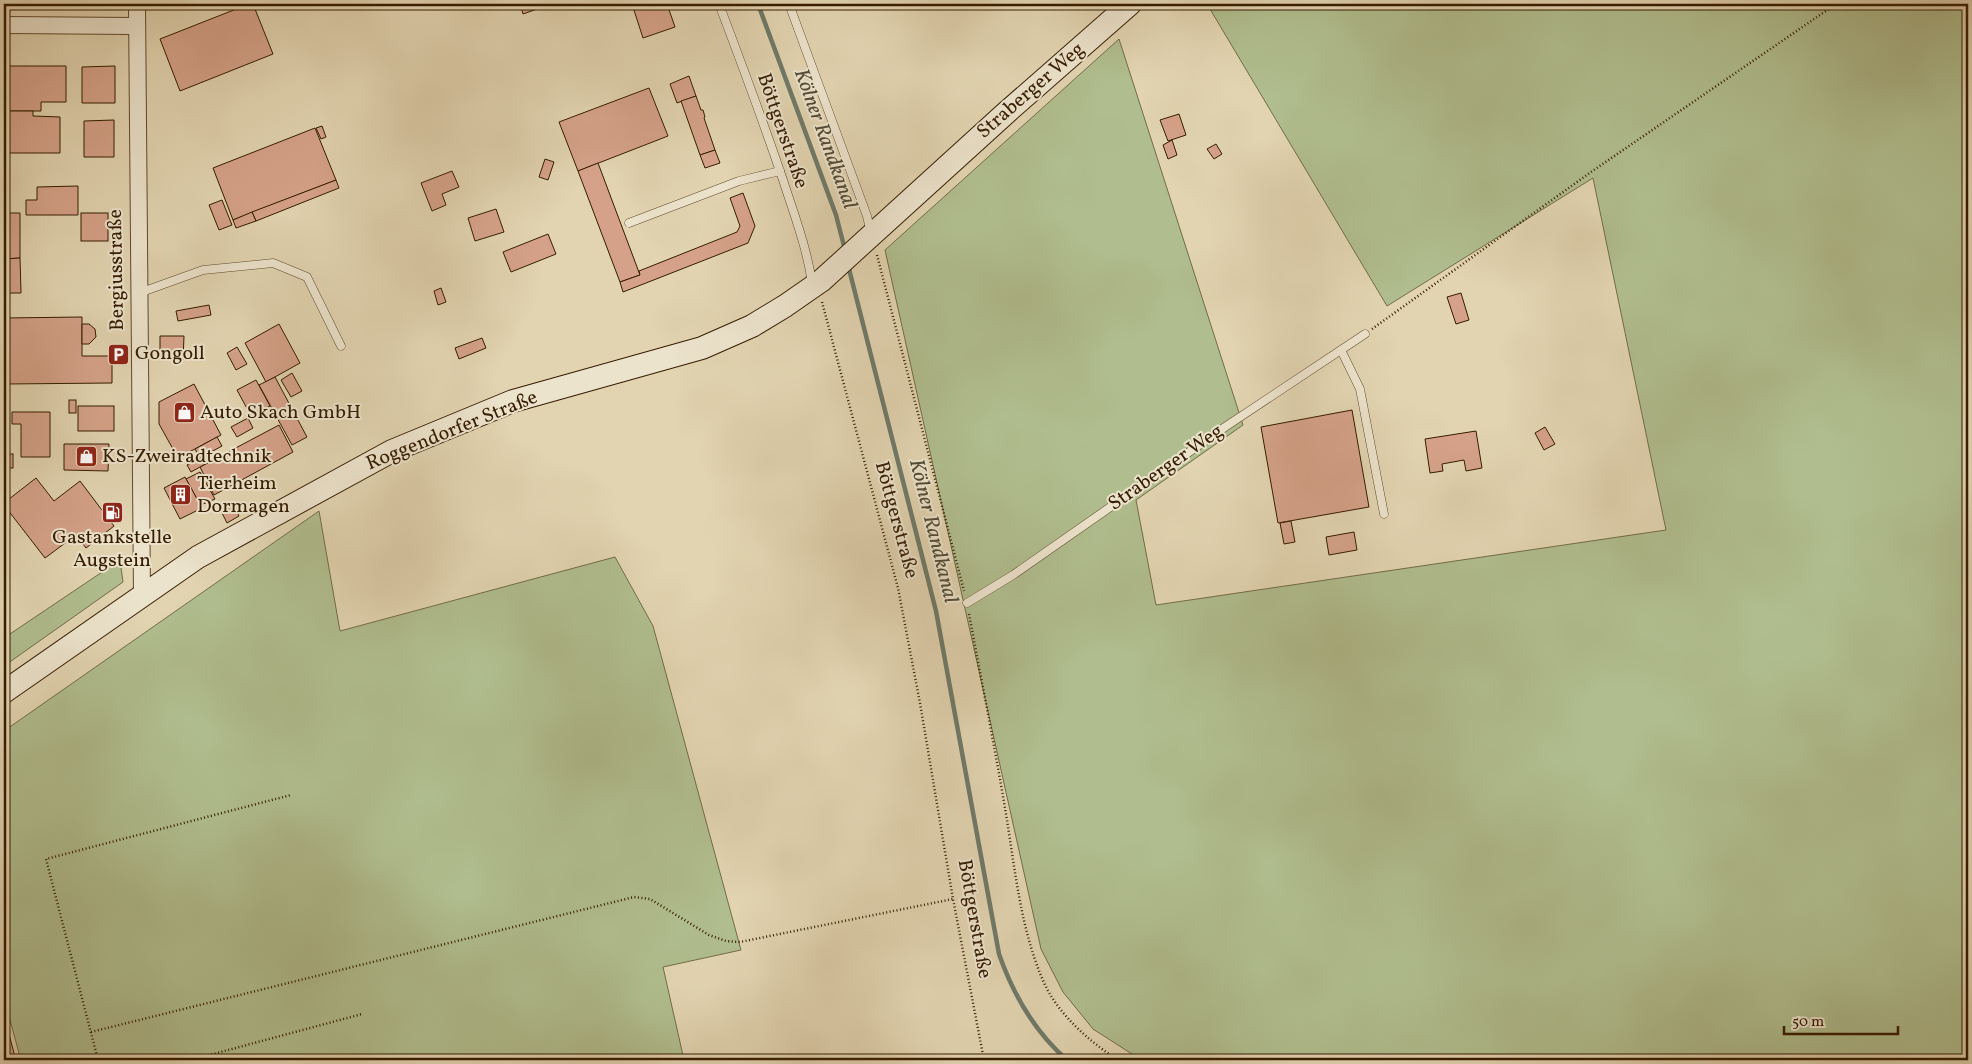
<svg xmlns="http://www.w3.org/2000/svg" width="1972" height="1064" viewBox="0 0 1972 1064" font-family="Vollkorn,serif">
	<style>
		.green { fill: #b0bd8e; stroke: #726c47 }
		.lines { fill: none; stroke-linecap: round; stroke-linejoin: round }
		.stream { stroke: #6f7a69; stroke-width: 4.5 }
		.building { fill: #d5a289; stroke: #351c00 }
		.service-casing { stroke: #604a2c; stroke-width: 9 }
		.minor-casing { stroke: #604a2c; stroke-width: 18 }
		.secondary-casing { stroke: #351c00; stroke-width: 24 }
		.path { stroke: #351c00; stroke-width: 2.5; stroke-dasharray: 1 2.5; stroke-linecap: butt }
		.service { stroke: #ece3cc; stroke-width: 8 }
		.minor { stroke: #ece3cc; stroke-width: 16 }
		.secondary { stroke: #ece3cc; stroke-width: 22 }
		.labels { text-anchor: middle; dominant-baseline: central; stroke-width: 4; stroke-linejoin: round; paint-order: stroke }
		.street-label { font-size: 20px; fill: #351c00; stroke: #ece3cc }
		.poi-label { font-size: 20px; fill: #351c00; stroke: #ece3cc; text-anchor: start }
		.water-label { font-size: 21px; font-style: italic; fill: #524b35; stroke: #ece3cc }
	</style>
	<rect width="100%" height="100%" fill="#e2d4b1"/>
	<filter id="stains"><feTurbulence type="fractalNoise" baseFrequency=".004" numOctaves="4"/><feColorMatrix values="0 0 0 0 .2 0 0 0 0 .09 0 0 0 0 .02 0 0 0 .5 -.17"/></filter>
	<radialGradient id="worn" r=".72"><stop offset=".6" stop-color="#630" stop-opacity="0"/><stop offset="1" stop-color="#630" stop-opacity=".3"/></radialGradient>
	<g class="green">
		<path d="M1207 4H1968V1060H1146L1135 1056 1093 1029 1063 992 1041 949 885 250 1119 39 1243 425 1136 500 1156 605 1666 530 1593 178 1387 306Z"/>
		<path d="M319 511 340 631 615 557 653 626 741 950 663 967 684 1060H17L19 1053 4 998V731Z"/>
		<path d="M120 560 123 582 4 666V638Z"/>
	</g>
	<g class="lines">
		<g class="stream">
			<path d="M758 4 836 215 845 250"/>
			<path d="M848 265 936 611 999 954C1013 994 1035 1032 1067 1060"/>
		</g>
	</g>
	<g class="building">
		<path d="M249 4H253L273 54 180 91 160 39Z"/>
		<path d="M520 4H539L540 8 523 14Z"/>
		<path d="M632 4H667L675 27 643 38Z"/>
		<path d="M4 66H66V102H41V111H4Z"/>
		<path d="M115 66V103H82V67Z"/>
		<path d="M689 76 696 96 677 103 670 84Z"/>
		<path d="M649 88 668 136 578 171 559 122Z"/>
		<path d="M696 96 701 110H703L705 117 704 118 715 150 700 155 681 101Z"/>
		<path d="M4 111H33V116L60 117V153H4Z"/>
		<path d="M1179 114 1186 135 1168 141 1160 120Z"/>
		<path d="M114 120V157H84V121Z"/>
		<path d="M322 126 326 137 321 139 316 128Z"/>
		<path d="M315 128 336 180 233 220 213 168Z"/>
		<path d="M1172 140 1177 155 1168 159 1163 145Z"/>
		<path d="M1216 144 1222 154 1214 159 1207 149Z"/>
		<path d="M715 150 720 163 705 168 700 155Z"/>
		<path d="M545 159 554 162 548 180 539 177Z"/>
		<path d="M598 163 640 275 620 282 578 171Z"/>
		<path d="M452 171 459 187 442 194 446 205 432 211 421 183Z"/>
		<path d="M336 180 339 188 256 221 252 212Z"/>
		<path d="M78 186V215H26V200H37V187Z"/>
		<path d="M743 193 755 226 748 243 623 292 620 282 640 275 639 271 737 232 740 226 730 198Z"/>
		<path d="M222 200 232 225 219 230 209 205Z"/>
		<path d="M496 209 504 232 475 241 468 218Z"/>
		<path d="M252 212 256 221 236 228 233 220Z"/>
		<path d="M4 213H20V258L4 259Z"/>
		<rect x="81" y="213" width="27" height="28"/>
		<path d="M548 234 556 254 511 272 503 252Z"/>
		<path d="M20 258 21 293H4V259Z"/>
		<path d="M441 288 446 302 438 305 434 291Z"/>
		<path d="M1461 293 1469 320 1456 324 1447 297Z"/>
		<path d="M209 305 211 315 178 321 176 311Z"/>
		<path d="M82 317V356H112V383L4 384V318Z"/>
		<path d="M82 324H89L95 329 96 337 89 344H82Z"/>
		<path d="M279 324 300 363 266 382 245 343Z"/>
		<path d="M160 336H184L183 360H160Z"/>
		<path d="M482 338 486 348 459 359 455 348Z"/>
		<path d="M237 347 247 364 236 370 227 353Z"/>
		<path d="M292 373 302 391 291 397 281 380Z"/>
		<path d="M275 377 307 437 292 445 259 385Z"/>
		<path d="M256 380 270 406 251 416 237 390Z"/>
		<path d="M194 384 221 435 178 458 159 424V402Z"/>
		<rect x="69" y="400" width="7" height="13"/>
		<rect x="78" y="406" width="36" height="25"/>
		<path d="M1352 410 1369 507 1278 523 1261 427Z"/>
		<path d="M12 412H50V457H21V424H12Z"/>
		<path d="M248 418 253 428 237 437 231 427Z"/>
		<path d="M279 425 293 452 214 495 200 467Z"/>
		<path d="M1545 427 1555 444 1544 450 1535 433Z"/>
		<path d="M1476 431 1482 468 1466 471 1464 460 1442 464 1443 471 1430 473 1425 439Z"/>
		<path d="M217 437 222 446 200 458 195 449Z"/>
		<path d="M64 444H109L108 471 64 470Z"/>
		<rect x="4" y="454" width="9" height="14"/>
		<path d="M206 455 209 462 191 472 187 465Z"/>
		<path d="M200 472 215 499 203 504 200 498 197 499 186 479Z"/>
		<path d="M185 477 202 508 180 519 164 488Z"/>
		<path d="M36 478 54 501 80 481 114 526 86 548 76 535 45 558 4 505V503Z"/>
		<path d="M233 505 239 516 227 523 221 511Z"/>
		<path d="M1291 521 1295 542 1284 544 1280 523Z"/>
		<path d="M1354 532 1357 550 1329 555 1326 537Z"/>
		<path d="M4 1015 15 1057 5 1060H4Z"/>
	</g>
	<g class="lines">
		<defs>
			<g id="service">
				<path d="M719 4C741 62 763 121 783 180 794 214 807 248 812 283"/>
				<path d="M789 4 867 216 871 233"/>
				<path d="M629 223 739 181 780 171"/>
				<path d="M139 293 203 270 273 263 307 277 341 346"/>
				<path d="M1341 350 1360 389 1384 514"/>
				<path d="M967 603 1013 575 1225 427 1365 334"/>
			</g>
			<g id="minor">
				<path d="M137 4 142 597"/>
				<path d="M4 25 136 26"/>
			</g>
			<path id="secondary" d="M4 692 198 557 392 451 513 401 702 348 752 326 785 306 821 281 1007 112 1130 4"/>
		</defs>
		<use href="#service" class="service-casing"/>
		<use href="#minor" class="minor-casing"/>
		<use href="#secondary" class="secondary-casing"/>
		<g class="path">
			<path d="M877 255 964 591"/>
			<path d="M822 302 898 588 920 703 953 899 984 1060"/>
			<path d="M1372 329 1591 172 1836 4"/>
			<path d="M969 614C981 678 994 743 1005 808 1015 867 1020 930 1045 985 1060 1016 1090 1042 1118 1060"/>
			<path d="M91 1032 634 897 650 899 709 935 726 941 740 942 953 899"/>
			<path d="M98 1060 46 859 291 795"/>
			<path d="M191 1060 362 1014"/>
		</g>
		<use href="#service" class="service"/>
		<use href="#minor" class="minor"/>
		<use href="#secondary" class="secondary"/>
	</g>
	<defs>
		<symbol id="parking-square" viewBox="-11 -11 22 22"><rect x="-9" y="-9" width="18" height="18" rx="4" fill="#8f2418" stroke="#ece3cc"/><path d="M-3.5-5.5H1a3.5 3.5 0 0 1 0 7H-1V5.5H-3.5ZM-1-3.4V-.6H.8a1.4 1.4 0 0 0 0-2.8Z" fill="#fff"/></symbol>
		<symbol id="shop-square" viewBox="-11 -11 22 22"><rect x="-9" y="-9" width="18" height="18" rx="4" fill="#8f2418" stroke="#ece3cc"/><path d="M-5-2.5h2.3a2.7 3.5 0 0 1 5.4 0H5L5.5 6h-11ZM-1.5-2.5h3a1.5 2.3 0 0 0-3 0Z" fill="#fff"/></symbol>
		<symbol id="building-square" viewBox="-11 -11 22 22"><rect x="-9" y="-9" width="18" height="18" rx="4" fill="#8f2418" stroke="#ece3cc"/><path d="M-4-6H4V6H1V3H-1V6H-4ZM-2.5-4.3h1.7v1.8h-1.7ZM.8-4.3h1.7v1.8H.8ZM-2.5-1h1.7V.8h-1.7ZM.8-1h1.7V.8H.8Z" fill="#fff"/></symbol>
		<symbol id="fuel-square" viewBox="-11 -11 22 22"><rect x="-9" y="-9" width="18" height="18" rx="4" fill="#8f2418" stroke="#ece3cc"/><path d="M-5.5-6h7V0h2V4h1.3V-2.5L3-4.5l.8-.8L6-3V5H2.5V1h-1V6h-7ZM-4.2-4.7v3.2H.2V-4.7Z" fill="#fff"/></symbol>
	</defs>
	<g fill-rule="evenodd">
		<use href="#parking-square" x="106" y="342" width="25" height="25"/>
		<use href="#shop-square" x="172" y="400" width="25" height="25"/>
		<use href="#shop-square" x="74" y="444" width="25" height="25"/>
		<use href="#building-square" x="168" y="482" width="25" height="25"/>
		<use href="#fuel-square" x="100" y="500" width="25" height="25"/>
	</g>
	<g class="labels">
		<g class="street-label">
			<text transform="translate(1031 91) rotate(-41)">Straberger Weg</text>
			<text transform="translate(782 131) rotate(71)">Böttgerstraße</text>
			<text transform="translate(117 270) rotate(-91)">Bergiusstraße</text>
			<text transform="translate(452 431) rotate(-22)">Roggendorfer Straße</text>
			<text transform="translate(1166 468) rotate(-35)">Straberger Weg</text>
			<text transform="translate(896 520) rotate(75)">Böttgerstraße</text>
			<text transform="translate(974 919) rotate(80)">Böttgerstraße</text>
		</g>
		<g class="poi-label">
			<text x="135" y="354">Gongoll</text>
			<text x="200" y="413">Auto Skach GmbH</text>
			<text x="102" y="457">KS-Zweiradtechnik</text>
			<text x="197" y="484">Tierheim<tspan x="197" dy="23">Dormagen</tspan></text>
			<text x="112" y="538" text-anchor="middle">Gastankstelle<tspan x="112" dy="23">Augstein</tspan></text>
		</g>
		<g class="water-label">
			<text transform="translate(825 139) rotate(70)">Kölner Randkanal</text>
			<text transform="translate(933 531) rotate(76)">Kölner Randkanal</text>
		</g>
	</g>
	<rect width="1972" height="1064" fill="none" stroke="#e2d4b1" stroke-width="20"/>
	<rect x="5" y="5" width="1962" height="1054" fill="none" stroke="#351c00" stroke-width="2.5"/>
	<rect x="10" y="10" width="1952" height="1044" fill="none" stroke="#351c00"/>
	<path d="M1784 1026v8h114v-8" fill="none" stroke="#351c00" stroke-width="2.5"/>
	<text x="1792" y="1026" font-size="15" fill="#351c00" stroke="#ece3cc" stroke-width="4" paint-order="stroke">50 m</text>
	<rect width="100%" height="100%" filter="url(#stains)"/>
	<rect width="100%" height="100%" fill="url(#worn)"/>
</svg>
